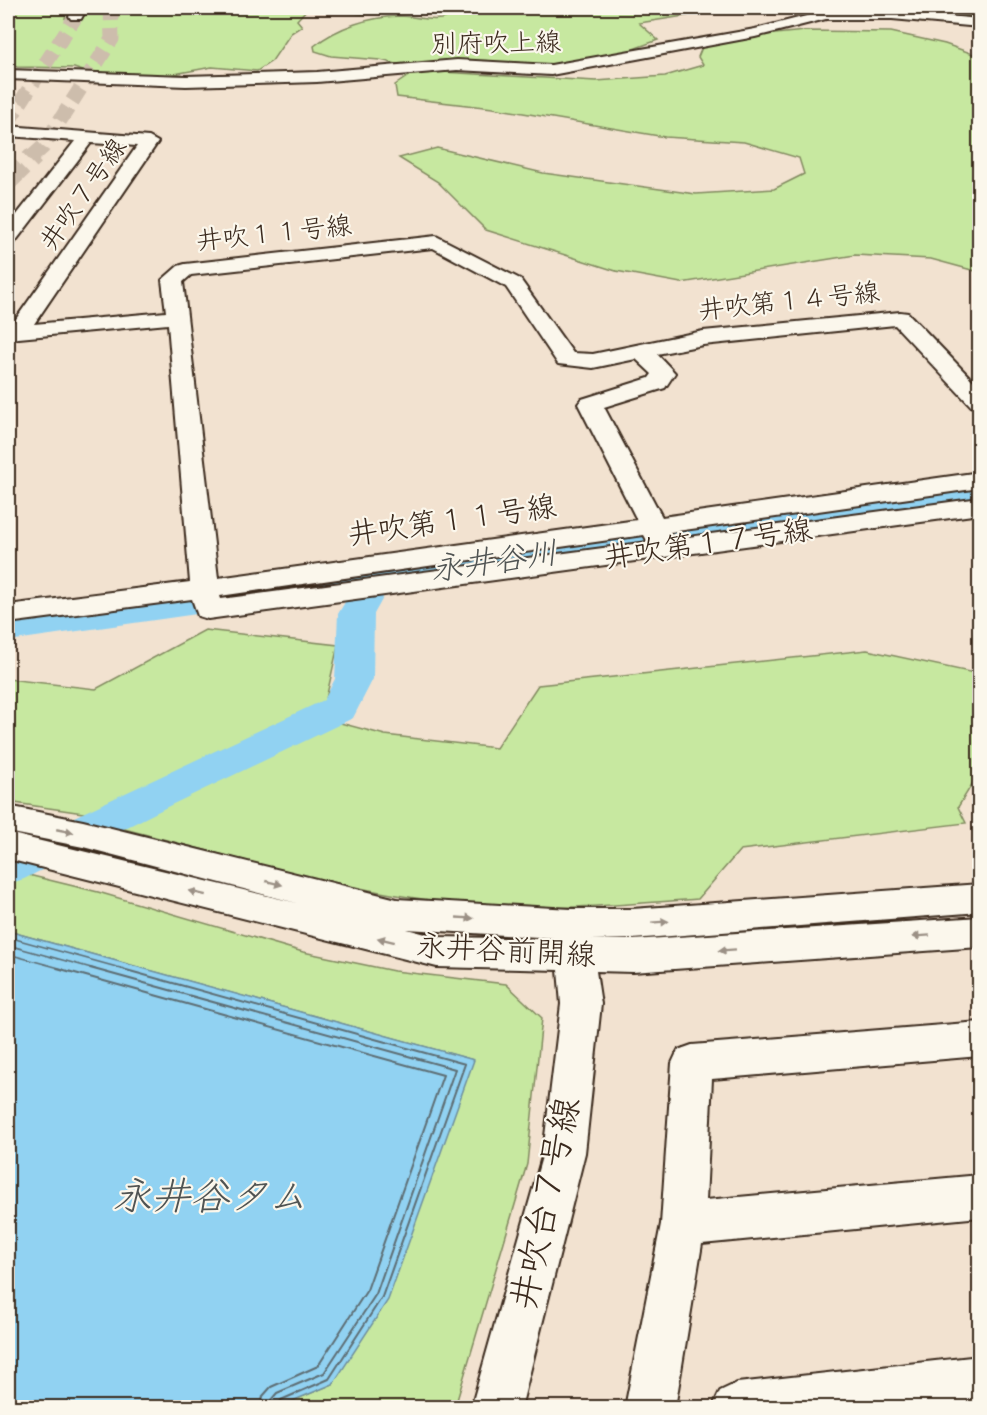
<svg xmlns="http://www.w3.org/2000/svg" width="987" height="1415" viewBox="0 0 987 1415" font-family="Caveat,'Klee One',sans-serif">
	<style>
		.green { fill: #c7e8a0; stroke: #81895f; stroke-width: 1.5 }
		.water { fill: #91d2f2; stroke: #6f8f9d; stroke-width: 1.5 }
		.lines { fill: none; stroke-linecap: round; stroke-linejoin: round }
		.shore-far1 { stroke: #5d6d73; stroke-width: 1.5 }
		.shore { stroke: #5d6d73; stroke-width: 2 }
		.river { fill: #91d2f2; fill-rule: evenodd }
		.minor-tunnel-far1 { stroke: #cdbdac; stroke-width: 15; stroke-dasharray: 15 8; stroke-linecap: butt }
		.minor-tunnel { stroke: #cdbdac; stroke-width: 20; stroke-dasharray: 20 10; stroke-linecap: butt }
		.minor-casing { stroke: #3b2a1e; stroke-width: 4 }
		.minor { fill: #fbf7ec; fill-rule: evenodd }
		.oneway { fill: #9b9085 }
		.labels { text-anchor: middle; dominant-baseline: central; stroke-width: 4.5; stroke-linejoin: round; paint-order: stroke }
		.far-street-label { font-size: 26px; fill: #3b2a1e; stroke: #fbf7ec }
		.street-label { font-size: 30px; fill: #3b2a1e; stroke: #fbf7ec }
		.water-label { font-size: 32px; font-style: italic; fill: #505453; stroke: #fbf7ec }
		.near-street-label { font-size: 36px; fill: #3b2a1e; stroke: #fbf7ec }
		.near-water-label { font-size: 39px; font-style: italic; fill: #505453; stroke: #fbf7ec }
	</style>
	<rect width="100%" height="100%" fill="#f2e2d0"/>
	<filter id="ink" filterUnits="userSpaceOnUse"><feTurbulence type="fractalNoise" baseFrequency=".0167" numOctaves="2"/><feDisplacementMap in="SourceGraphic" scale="12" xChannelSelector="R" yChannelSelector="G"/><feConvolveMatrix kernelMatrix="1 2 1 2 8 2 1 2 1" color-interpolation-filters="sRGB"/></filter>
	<g filter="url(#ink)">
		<g class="green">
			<path d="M8 8H68L65 18 86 15 88 8H408L362 14 308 8 297 20 302 26 291 33 272 61 257 71 212 67 158 77 92 74 74 68 17 67 8 60Z"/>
			<path d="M470 8H979V21L865 10 764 12 736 8 639 23 658 40 625 52 552 67 405 66 380 60 331 56 315 51 314 46C338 27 369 17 400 16 414 16 427 21 441 19 453 17 459 9 470 8Z"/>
			<path d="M805 31 891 32 945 44 979 56V272L931 259 855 255 681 283 616 271 486 230 438 182 399 158 437 148 543 173 696 194 774 189 804 174 799 158 744 142 665 137 493 108 397 97 395 85 413 73 442 72 596 81 665 76 703 65 698 57 703 45 713 40Z"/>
			<path d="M205 630 338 645 324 708 90 814 8 802V679L96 689Z"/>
			<path d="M867 650 979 674V773L958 807 966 823 740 850 698 899C627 904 556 911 485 906 359 897 237 857 116 827L333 721 385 735 496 748 538 685Z"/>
			<path d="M8 870 98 892 303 952 394 971 506 984 542 1018 527 1164 455 1407H278L333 1384 473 1060 8 931Z"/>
		</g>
		<path class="water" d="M8 931 474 1060 388 1300 333 1384 278 1407H8Z"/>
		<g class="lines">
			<g class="shore-far1">
				<path d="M8 937 124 969"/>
				<path d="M8 945 95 969"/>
				<path d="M8 954 63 969"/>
			</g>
			<g class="shore">
				<path d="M57 968 443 1075 367 1290 318 1366 271 1387 263 1396 261 1408"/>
				<path d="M90 968 455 1069 376 1294 324 1373 277 1393 271 1400 270 1408"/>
				<path d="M119 968 465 1064 382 1297 329 1379 281 1400 278 1408"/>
			</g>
			<path class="river" d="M980 483V503L389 587 374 614 373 679 353 718 171 805 24 879 8 884V848L324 700 335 679 338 614 351 592 8 641V617Z"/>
			<g class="minor-tunnel-far1">
				<path d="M8 122 76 16"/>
				<path d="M32 157 43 147 112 39 111 8"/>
			</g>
			<path class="minor-tunnel" d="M8 181 34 156"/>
			<defs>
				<g id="minor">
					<path d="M74 8H87L81 19H71L69 16Z"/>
					<path d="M826 11H892L980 19V27L892 19H826L755 37 551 75 457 70 317 82 186 86 8 79V70L186 76 317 72 457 60 551 65 755 29Z"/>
					<path d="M8 126 149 137 158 142 34 324 166 312 162 280 178 266 185 264 436 236 520 279 573 353 593 354 703 331 900 312 908 313 980 388V409L972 407 895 325 703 345 657 354 675 373 665 388 604 407 662 517 980 472V488L670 532 673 539 980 498V514L208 619 198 616 192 599 8 623V605L190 582 168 324 8 339V327L11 326 137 146 91 143 15 242 8 244V226L75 141 8 136ZM433 248 506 287 558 364 593 368 636 359 652 374 649 378 582 399 578 404 637 520 218 578 183 282 191 275ZM644 535 648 542 221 599 220 596Z"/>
					<path d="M8 806 83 821 397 899 571 909H632L980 884V912L632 939H591L633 940 980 917V947L633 972 596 971 601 1004 585 1153 521 1408H471L543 1153 561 1004 558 970 437 967 8 859V833L297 903 83 847 8 832ZM407 929 554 938V939L437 937Z"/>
					<path d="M980 1022V1056L712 1079 706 1200 980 1175V1217L702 1244 675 1408H625L661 1224 672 1063 678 1050 692 1045Z"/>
					<path d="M980 1356V1404L953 1408H712L720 1391 737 1383Z"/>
				</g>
			</defs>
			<use href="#minor" class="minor-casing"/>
			<use href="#minor" class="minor"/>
		</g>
		<defs><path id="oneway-solid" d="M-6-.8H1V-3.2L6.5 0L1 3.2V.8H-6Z" transform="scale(1.5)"/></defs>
		<g class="oneway">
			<use href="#oneway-solid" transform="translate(65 831) rotate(11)"/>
			<use href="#oneway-solid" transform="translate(274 883) rotate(14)"/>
			<use href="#oneway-solid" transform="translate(197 893) rotate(-166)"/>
			<use href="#oneway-solid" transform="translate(465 918) rotate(3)"/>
			<use href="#oneway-solid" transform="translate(660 922) rotate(-4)"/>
			<use href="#oneway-solid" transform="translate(921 936) rotate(176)"/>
			<use href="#oneway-solid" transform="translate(386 940) rotate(-166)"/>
			<use href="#oneway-solid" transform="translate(727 950) rotate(176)"/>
		</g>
	</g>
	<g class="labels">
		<g class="far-street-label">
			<text transform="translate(496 43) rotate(-1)">別府吹上線</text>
			<text transform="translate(83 194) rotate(-55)">井吹７号線</text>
			<text transform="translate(274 233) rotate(-6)">井吹１１号線</text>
			<text transform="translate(789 301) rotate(-6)">井吹第１４号線</text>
		</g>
		<g class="street-label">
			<text transform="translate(452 520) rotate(-8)">井吹第１１号線</text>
			<text transform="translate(708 543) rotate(-8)">井吹第１７号線</text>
			<text transform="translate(506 950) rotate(3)">永井谷前開線</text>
		</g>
		<g class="water-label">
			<text transform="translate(494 561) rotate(-8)">永井谷川</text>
		</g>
		<g class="near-street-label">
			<text transform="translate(545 1203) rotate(-78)">井吹台７号線</text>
		</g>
		<g class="near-water-label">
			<text x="210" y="1196">永井谷タム</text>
		</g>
	</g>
	<rect width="987" height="1415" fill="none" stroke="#fbf7ec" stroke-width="30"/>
	<rect x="15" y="15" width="957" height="1385" fill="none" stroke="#3b2a1e" stroke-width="2" filter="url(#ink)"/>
</svg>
